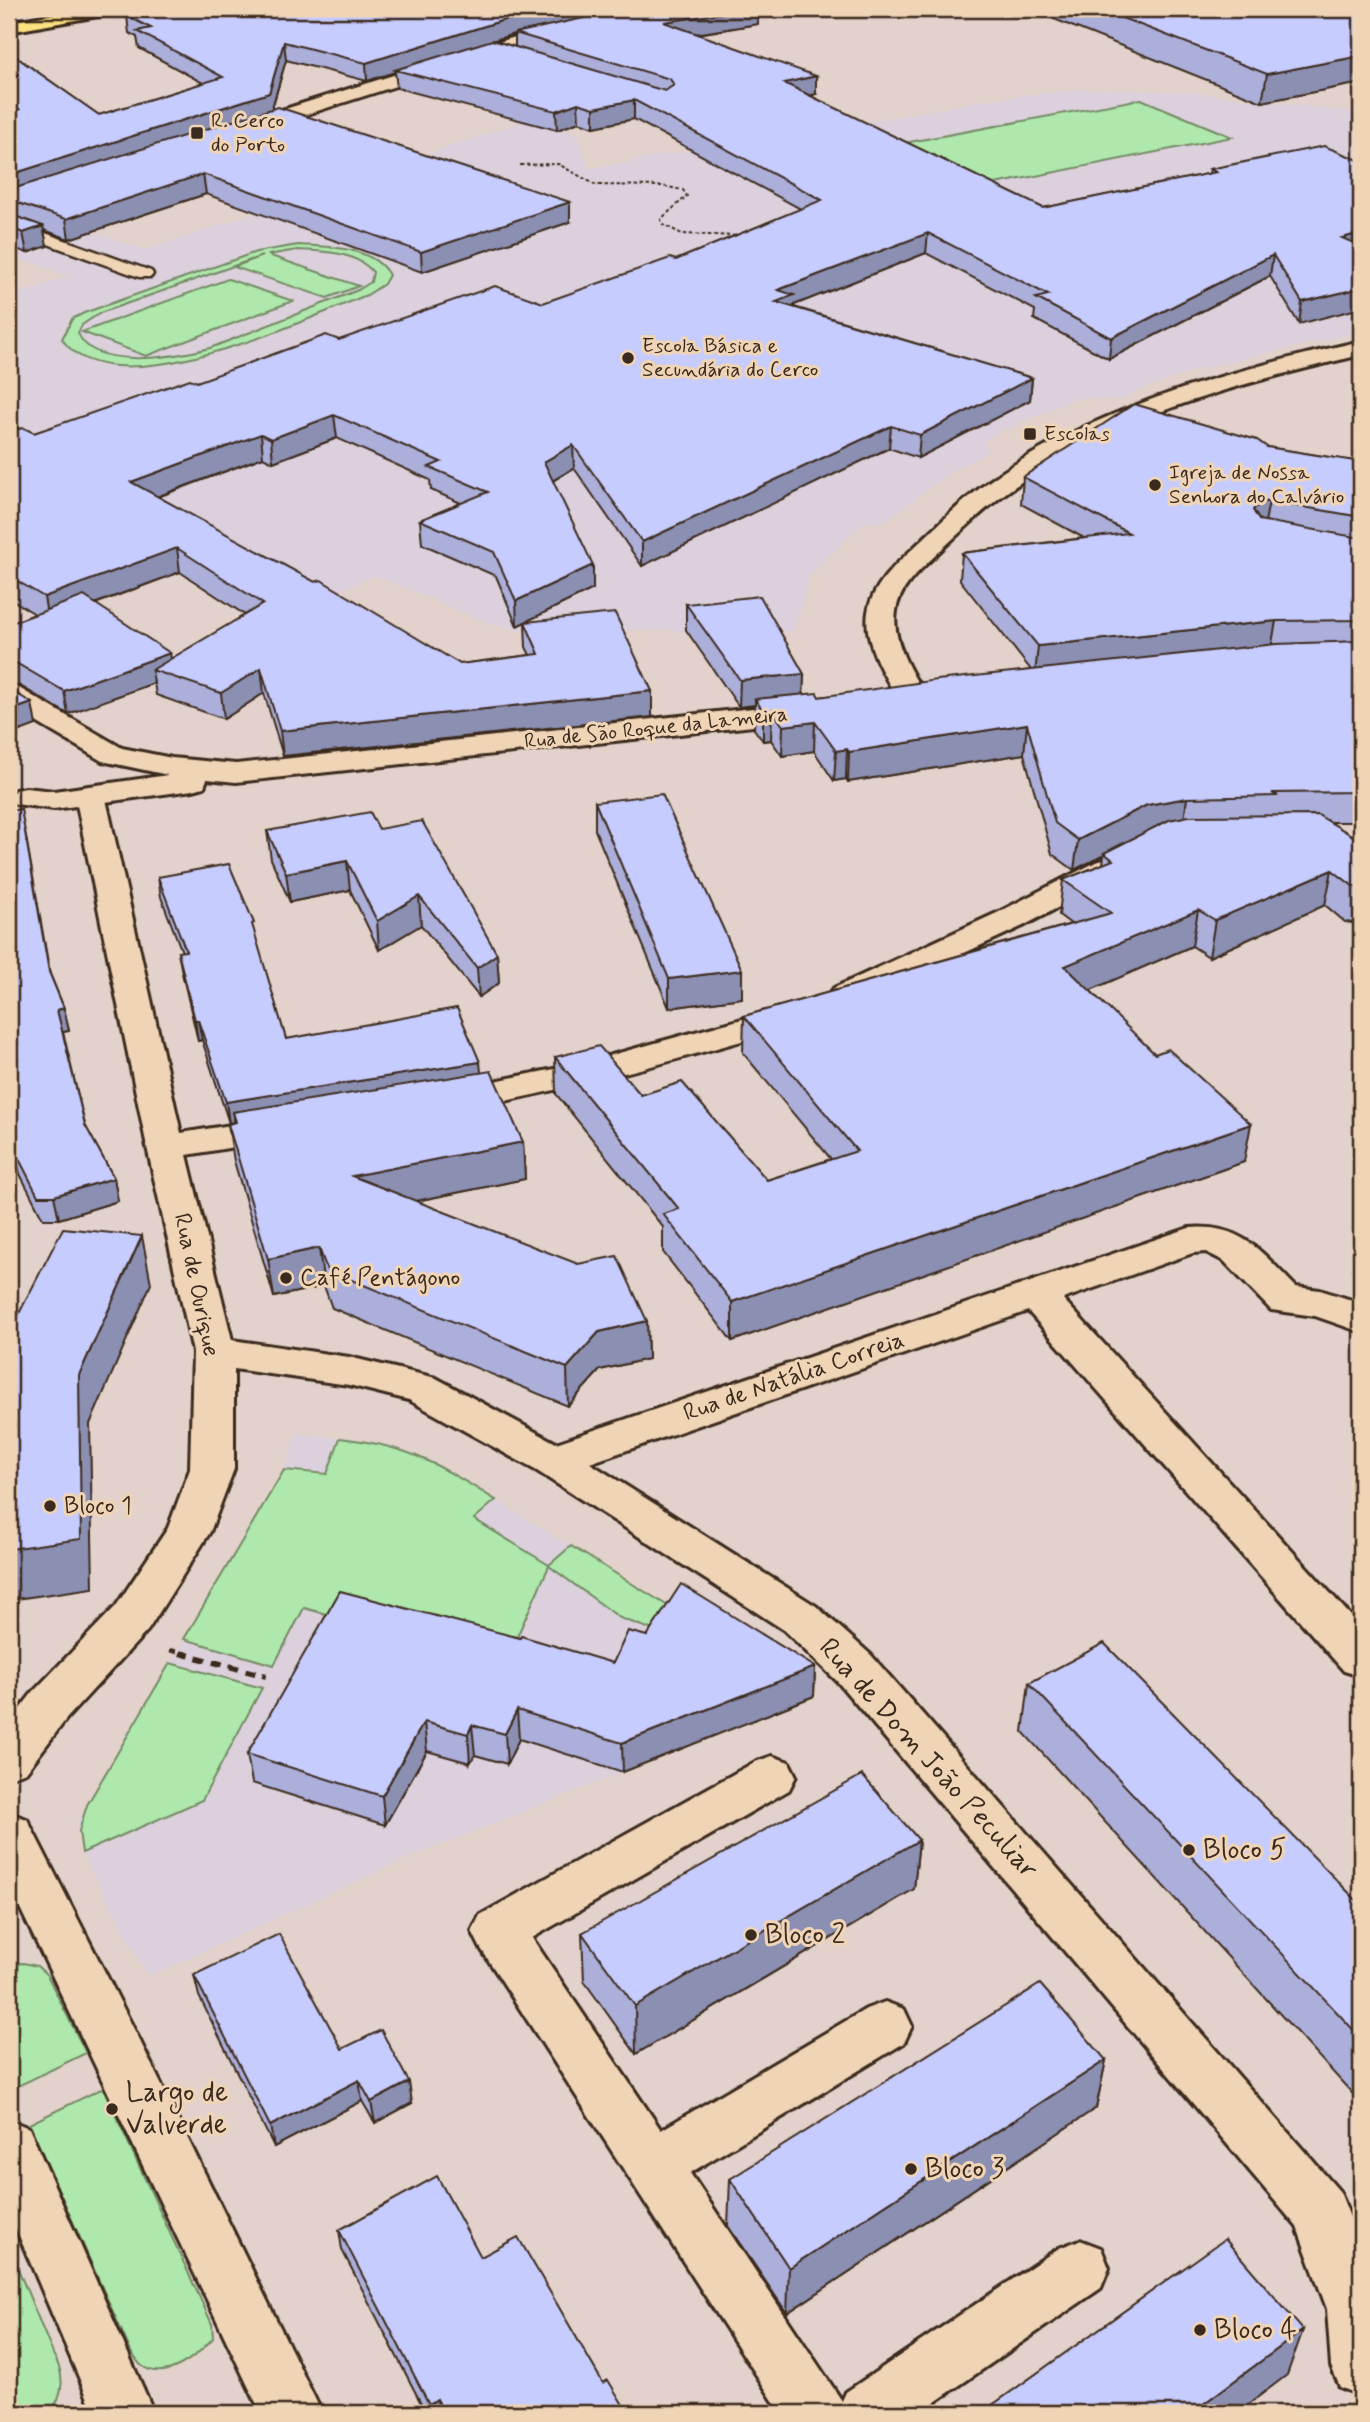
<svg xmlns="http://www.w3.org/2000/svg" width="1370" height="2422" viewBox="0 0 1370 2422" font-family="Mynerve,sans-serif">
	<style>
		.built { fill: #dbd0db }
		.green { fill: #aee8ac; stroke: #748965; stroke-width: 2; fill-rule: evenodd }
		.lines { fill: none; stroke-linecap: round; stroke-linejoin: round }
		.lane-casing { stroke: #3b2a1e; stroke-width: 5 }
		.street-casing { stroke: #3b2a1e; stroke-width: 6 }
		.secondary-casing { stroke: #3b2a1e; stroke-width: 6 }
		.primary-casing { stroke: #3b2a1e; stroke-width: 6 }
		.path-far2 { stroke: #3b2a1e; stroke-width: 2; stroke-dasharray: 3.5 2.5; stroke-linecap: butt }
		.path-far1 { stroke: #3b2a1e; stroke-width: 4.5; stroke-dasharray: 7 5; stroke-linecap: butt }
		.path { stroke: #3b2a1e; stroke-width: 6; stroke-dasharray: 10 7; stroke-linecap: butt }
		.lane { fill: #efd4b6; fill-rule: evenodd }
		.street { fill: #efd4b6; fill-rule: evenodd }
		.secondary { fill: #efd4b6; fill-rule: evenodd }
		.primary { fill: #fbe180; fill-rule: evenodd }
		.wall { fill: #abafda; stroke: #3b2a1e; stroke-width: 2; fill-rule: evenodd }
		.shaded-wall { fill: #8b8fb2; stroke: #3b2a1e; stroke-width: 2 }
		.building { fill: #c7ccfe; stroke: #3b2a1e; stroke-width: 2 }
		.poi-dot { fill: #3b2a1e; stroke: #efd4b6; stroke-width: 2.5 }
		.labels { text-anchor: middle; dominant-baseline: central; stroke-width: 6; stroke-linejoin: round; paint-order: stroke }
		.far-poi-label { font-size: 21px; fill: #3b2a1e; stroke: #efd4b6; text-anchor: start }
		.far-street-label { font-size: 21px; fill: #3b2a1e; stroke: #efd4b6 }
		.poi-label { font-size: 24px; fill: #3b2a1e; stroke: #efd4b6; text-anchor: start }
		.street-label { font-size: 24px; fill: #3b2a1e; stroke: #efd4b6 }
		.near-street-label { font-size: 28px; fill: #3b2a1e; stroke: #efd4b6 }
		.near-poi-label { font-size: 28px; fill: #3b2a1e; stroke: #efd4b6; text-anchor: start }
	</style>
	<rect width="100%" height="100%" fill="#e3d2cc"/>
	<filter id="ink" filterUnits="userSpaceOnUse"><feTurbulence type="fractalNoise" baseFrequency=".0143" numOctaves="2"/><feDisplacementMap in="SourceGraphic" scale="14" xChannelSelector="R" yChannelSelector="G"/><feConvolveMatrix kernelMatrix="1 2 1 2 8 2 1 2 1" color-interpolation-filters="sRGB"/></filter>
	<g filter="url(#ink)">
		<g class="built">
			<path d="M1083 89 1189 92 1361 113V332L1204 368 1150 386 1117 401 1076 398 983 440 988 452 955 469 886 521 861 524 811 574 794 631 518 630 486 623 376 576 324 596 9 441V298L68 276 9 255V212L23 208 146 250 526 120 577 133 589 169 820 126 837 127 997 98Z"/>
			<path d="M297 1433 381 1443 433 1461 814 1696 408 1858 148 1977 82 1853 77 1823 284 1470Z"/>
		</g>
		<g class="green">
			<path d="M1141 99 1232 137 985 186 899 144Z"/>
			<path d="M298 245C328 247 373 246 389 275L384 284 367 295C306 319 110 412 62 339L72 319 84 313 256 252ZM297 250C323 251 355 251 373 272L371 282 358 290 210 348C179 356 93 372 78 333L82 325 100 313 262 256 234 267 327 298 359 286 268 255Z"/>
			<path d="M228 279 293 301 146 356 82 332Z"/>
			<path d="M340 1438C411 1446 436 1464 496 1500L474 1519 549 1565 571 1546 681 1614 667 1635 620 1618 549 1566 505 1663 304 1608 274 1665 184 1639 284 1470 327 1474Z"/>
			<path d="M170 1663 262 1688 202 1800 82 1853 79 1831 87 1805Z"/>
			<path d="M23 1963 37 1966 47 1975 86 2053 14 2088 9 2076V1964Z"/>
			<path d="M103 2088 212 2324 213 2338C198 2355 166 2383 142 2366 138 2363 134 2356 131 2352L29 2124Z"/>
			<path d="M9 2247 53 2354C65 2374 65 2395 49 2413H9Z"/>
		</g>
		<g class="lines">
			<defs>
				<path id="lane" d="M9 220 151 271 153 274 151 277H139L9 230Z"/>
				<g id="street">
					<path d="M644 9H674L666 14 531 43 251 132H237L235 128 237 124 521 35Z"/>
					<path d="M90 786 101 788 105 795 181 1133 281 1117 294 1120 299 1128 294 1136 281 1139 187 1155 232 1340 349 1357 436 1378 556 1443 1189 1228C1242 1223 1262 1253 1296 1287L1320 1290 1361 1303V1332L1315 1316 1271 1310 1224 1261 1206 1252 1193 1253 1063 1299 1361 1627V1676L1344 1671 1028 1311 590 1463 816 1606 871 1655 1340 2192 1361 2245V2396L1340 2387 1331 2366 1327 2309 1297 2227 837 1681 784 1630 537 1471 409 1400 349 1385 234 1369V1469L210 1532 148 1630 67 1718 26 1772 9 1778V1723L33 1692 116 1606 168 1528 190 1469 193 1352 147 1147 75 795 79 788Z"/>
					<path d="M1107 859 1118 862 1123 869 1118 876 1023 926 858 1002 846 1005 834 1002 829 995 834 988 999 912 1096 862Z"/>
					<path d="M793 1005 805 1008 810 1015 805 1022C687 1058 569 1090 448 1112L435 1109 430 1101 435 1093 579 1064Z"/>
					<path d="M772 1756 789 1762 796 1776 789 1790 532 1938 661 2130 866 2009 885 2002 904 2009 912 2026 904 2043 690 2173 842 2401 846 2392 1059 2248 1080 2240 1101 2248 1109 2268 1101 2288 919 2413H781L480 1947 472 1931 480 1915 755 1762Z"/>
					<path d="M9 1813 27 1819 140 2041 322 2413H261L9 1885Z"/>
					<path d="M9 2120 29 2128 154 2413H94L9 2212Z"/>
				</g>
				<g id="secondary">
					<path d="M1361 341V355C1239 383 1110 417 1007 492 984 509 964 529 943 548 925 566 900 584 896 611 891 640 912 675 928 699L923 705 913 708 903 705C886 681 863 643 868 612 873 582 901 560 921 541 946 517 970 494 998 475 1107 403 1235 370 1361 341Z"/>
					<path d="M9 685 19 688 122 748 172 758 236 764 808 702 818 705 823 711 818 717 808 720 236 782 207 779 204 787 193 790 54 809 15 804 11 797 15 790 26 788 54 791 168 775 102 761 9 706Z"/>
				</g>
				<path id="primary" d="M83 9H117L109 14 9 32V22Z"/>
			</defs>
			<use href="#lane" class="lane-casing"/>
			<use href="#street" class="street-casing"/>
			<use href="#secondary" class="secondary-casing"/>
			<use href="#primary" class="primary-casing"/>
			<path class="path-far2" d="M520 165 558 164 596 185 662 186 683 190 687 196 661 219 662 224 682 234 740 236"/>
			<path class="path-far1" d="M170 1650 186 1654"/>
			<path class="path" d="M180 1653 266 1676"/>
			<use href="#lane" class="lane"/>
			<use href="#street" class="street"/>
			<use href="#secondary" class="secondary"/>
			<use href="#primary" class="primary"/>
		</g>
		<g class="wall">
			<path d="M1029 9H1361V83L1262 102Z"/>
			<path d="M127 16 758 24 698 34 816 94 809 96 1043 208 1209 174 1210 169 1361 161 1299 324 1270 276 1109 359 1034 319 1035 310 926 253 794 305V307L1032 378 1030 400 918 458 889 448 642 566 574 468 553 481 593 589 517 626 496 576 422 544 420 520 461 503 431 490 430 480 337 438 273 462 263 457 158 497 460 664 530 655 526 647 525 622 652 717 283 756 264 693 224 719 156 695 154 683 68 714 20 686 9 683V624L35 614 9 598V422L19 429 34 433 197 382 339 340 543 303 676 260 801 209 634 119 594 127 579 122 557 130 397 88 395 72 367 81 286 60 272 109 570 222 422 272 206 194 69 239 44 230 47 246 27 253 9 246V52L99 115 203 83 139 48 137 37 129 33ZM515 34V47L494 41ZM180 572 245 615 171 659 95 604Z"/>
			<path d="M1267 447 1361 462V822H1330L1361 841V924L1345 922 1325 905 1209 957 1192 946 1090 990 1244 1162 732 1341 663 1252V1227L556 1094 555 1057 641 1095 767 1180 831 1159 743 1053 744 1016 1071 924 1059 915 1063 880 1103 864 1104 855 1074 870 1052 854 1024 754 848 782 846 779 834 781 814 751 782 756 771 740 763 741 754 729 755 705 739 707 686 630V604L804 674 803 694 819 697 1031 670 960 580 962 553 1084 538 1021 504 1023 477Z"/>
			<path d="M595 802 742 998 669 1008 595 830Z"/>
			<path d="M379 829 497 954 499 983 479 997 421 925 379 950 350 890 290 902 271 859 267 831Z"/>
			<path d="M25 831 50 974 64 1008 69 1031 63 1032 85 1125 114 1178 118 1201 59 1219H43L20 1174 9 1177Z"/>
			<path d="M158 877 256 940 286 1039 481 1073 523 1142 525 1179 416 1201 647 1321 648 1359 600 1370 568 1406 332 1308 324 1286 274 1297 234 1161 228 1124 234 1122 229 1123 202 1040 198 1041 182 973 178 952H182L161 897Z"/>
			<path d="M647 1636 815 1667 814 1696 623 1772 519 1739 507 1764 475 1755 470 1763 427 1751 385 1825 252 1783 247 1754 613 1663Z"/>
			<path d="M1029 1683 1361 1905V2103L1023 1732Z"/>
			<path d="M919 1840 914 1889 636 2054 584 1981 582 1933Z"/>
			<path d="M194 1975 342 2049 412 2103 375 2123 362 2101 274 2147 199 1996Z"/>
			<path d="M1106 2060 1096 2108 787 2313 728 2226 730 2179Z"/>
			<path d="M339 2230 481 2257 603 2383 628 2413H426L342 2250Z"/>
		</g>
		<g class="shaded-wall">
			<path d="M551 9H633L520 32 398 71 395 70V72L367 81 366 63 520 15Z"/>
			<path d="M748 9H758V24L664 39V22Z"/>
			<path d="M284 42 286 60 271 111 9 195V175L269 93Z"/>
			<path d="M1361 56V83L1262 102 1267 74Z"/>
			<path d="M816 76V94L784 102V83Z"/>
			<path d="M634 100V119L594 127V108Z"/>
			<path d="M578 103 579 122 557 130 556 111Z"/>
			<path d="M203 174 206 194 69 239 66 219Z"/>
			<path d="M570 202V222L422 272 421 252Z"/>
			<path d="M43 226 47 246 27 253 23 233Z"/>
			<path d="M928 233 926 253 794 305 793 316 776 323 778 290Z"/>
			<path d="M1361 233V253L1342 238Z"/>
			<path d="M1273 255 1270 276 1109 359 1111 338Z"/>
			<path d="M1361 288V308L1299 324 1302 302Z"/>
			<path d="M1032 378 1030 400 918 458 920 435Z"/>
			<path d="M334 415 337 438 273 462 271 439Z"/>
			<path d="M891 426 889 448 642 566V542Z"/>
			<path d="M261 434 263 457 135 505 131 482Z"/>
			<path d="M573 445 574 468 545 485 544 462Z"/>
			<path d="M1269 501 1264 528 1253 510 1259 503Z"/>
			<path d="M177 548 180 572 48 621 44 597Z"/>
			<path d="M593 565V589L517 626 516 601Z"/>
			<path d="M1276 621 1271 649 1035 675 1038 646Z"/>
			<path d="M170 653 174 675 152 670 154 683 68 714 64 691Z"/>
			<path d="M261 668 264 693 224 719 221 693Z"/>
			<path d="M804 674 803 700 755 699V705L739 707 740 680Z"/>
			<path d="M652 691V717L283 756 280 731Z"/>
			<path d="M32 703 36 725 9 735V711Z"/>
			<path d="M772 710 771 740 763 741V711Z"/>
			<path d="M815 722 814 751 782 756 783 726Z"/>
			<path d="M1027 724 1024 754 848 782 849 752Z"/>
			<path d="M847 749 846 779 834 781 836 751Z"/>
			<path d="M1187 798 1183 828 1104 853V855L1074 870 1078 840 1147 805Z"/>
			<path d="M347 861 350 890 290 902 286 873Z"/>
			<path d="M1332 870 1325 905 1209 957 1215 920Z"/>
			<path d="M419 896 421 925 379 950 377 921Z"/>
			<path d="M1198 910 1192 946 1061 1003 1065 966Z"/>
			<path d="M497 954 499 983 479 997 477 968Z"/>
			<path d="M742 970V998L669 1008V979Z"/>
			<path d="M64 1008 69 1031 62 1032 57 1010Z"/>
			<path d="M195 1020H198L202 1040 198 1041Z"/>
			<path d="M480 1062 482 1082 233 1112 234 1122 229 1123 226 1102Z"/>
			<path d="M1251 1124 1244 1162 732 1341V1302Z"/>
			<path d="M523 1142 525 1179 356 1213 352 1176Z"/>
			<path d="M15 1151 20 1174 9 1177V1152Z"/>
			<path d="M114 1178 118 1201 59 1219 54 1196Z"/>
			<path d="M142 1236 151 1284 90 1424 93 1588 9 1600V1549L79 1375Z"/>
			<path d="M319 1248 324 1286 274 1297 268 1259Z"/>
			<path d="M647 1321 648 1359 600 1370 568 1406 567 1368 599 1332Z"/>
			<path d="M815 1667 814 1696 623 1772 622 1743Z"/>
			<path d="M517 1710 519 1739 507 1764 505 1734Z"/>
			<path d="M424 1722 427 1751 385 1825 382 1796Z"/>
			<path d="M472 1725 475 1755 470 1763 468 1734Z"/>
			<path d="M919 1840 914 1889 636 2054 635 2006Z"/>
			<path d="M1106 2060 1096 2108 787 2313 789 2268Z"/>
			<path d="M359 2080 362 2101 274 2147 270 2126Z"/>
			<path d="M409 2082 412 2103 375 2123 371 2102Z"/>
			<path d="M1303 2330 1287 2375 1237 2413H1191Z"/>
			<path d="M437 2399 439 2413H430L429 2404Z"/>
		</g>
		<g class="building">
			<path d="M167 9H551L520 15 366 63 284 42 269 93 9 175V110L19 109 9 101V52L99 115 223 77 137 31 151 28 127 16Z"/>
			<path d="M625 9H748L664 22 816 76 784 83 1043 208 1216 172 1210 169 1324 146 1361 161V233L1342 238 1361 246V288L1302 302 1273 255 1111 338 1036 298 1048 295 928 233 778 290 794 295 776 302 1032 378 920 435 891 426 642 542 573 445 544 462 593 565 516 601 494 552 420 520 488 492 429 467 441 462 334 415 271 439 261 434 131 482 315 582 321 580 460 664 539 654 525 622 615 613 652 691 280 731 261 668 221 693 152 670 263 604 177 548 44 597 9 576V422L19 429 24 428 34 433 190 379 197 382 326 335 339 340 495 286 543 303 670 258 676 260 822 200 634 100 594 108 578 103 556 111 395 70 492 40 665 91 674 85 670 79 515 33Z"/>
			<path d="M1099 9H1361V56L1267 74Z"/>
			<path d="M278 107 570 202 421 252 203 174 66 219 9 200V190Z"/>
			<path d="M9 214 43 226 23 233 9 227Z"/>
			<path d="M1134 404 1257 440 1267 447 1361 462V517L1269 501 1259 503 1253 510 1259 520 1361 538V620L1276 621 1038 646 962 553 1129 533 1023 477Z"/>
			<path d="M84 596 170 653 64 691 16 663 9 662V624Z"/>
			<path d="M760 596 804 674 740 680 686 604Z"/>
			<path d="M1361 641V792L1272 793 1278 796 1187 798 1147 805 1078 840 1055 823 1027 724 849 752 847 749 836 751 815 722 783 726 772 710 763 711 755 699 817 693 819 697 937 680 1276 644Z"/>
			<path d="M9 689 32 703 9 711Z"/>
			<path d="M662 794 742 970 669 979 595 802Z"/>
			<path d="M21 809 49 972 64 1008 57 1010 85 1125 114 1178 54 1196H38L15 1151 9 1152V811Z"/>
			<path d="M370 812 379 829 422 821 497 954 477 968 419 896 377 921 347 861 286 873 267 831Z"/>
			<path d="M1318 815 1361 841V887L1353 886 1332 870 1215 920 1198 910 1065 966 1155 1054 1168 1049 1251 1124 732 1302 663 1214 679 1209 555 1057 599 1046 641 1095 682 1082 767 1180 857 1151 744 1016 1111 913 1063 880 1113 860 1104 853 1169 820 1189 816Z"/>
			<path d="M229 864 254 923 252 924 286 1039 457 1008 480 1062 226 1102 198 1020H195L178 952 186 951 158 877Z"/>
			<path d="M491 1071 523 1142 352 1176 578 1264 617 1256 647 1321 599 1332 567 1368 327 1270 319 1248 268 1259 228 1124 236 1122 233 1112Z"/>
			<path d="M63 1228 142 1236 79 1375 81 1539 9 1549V1333Z"/>
			<path d="M681 1584 815 1667 622 1743 517 1710 505 1734 472 1725 468 1734 424 1722 382 1796 247 1754 340 1591 520 1638 521 1636 613 1663 628 1631 647 1636Z"/>
			<path d="M1104 1643 1361 1905V2038L1029 1683Z"/>
			<path d="M862 1775 919 1840 635 2006 582 1933Z"/>
			<path d="M279 1934 342 2049 381 2030 409 2082 371 2102 359 2080 270 2126 194 1975Z"/>
			<path d="M1040 1984 1106 2060 789 2268 730 2179Z"/>
			<path d="M437 2176 481 2257 518 2237 603 2383 608 2380 628 2413H444L437 2399 429 2404 339 2230Z"/>
			<path d="M1225 2239 1303 2330 1191 2413H981Z"/>
		</g>
	</g>
	<g class="poi-dot">
		<rect x="190" y="126" width="14" height="14" rx="3.5"/>
		<circle cx="628" cy="358" r="7"/>
		<rect x="1023" y="427" width="14" height="14" rx="3.5"/>
		<circle cx="1155" cy="485" r="7"/>
		<circle cx="286" cy="1278" r="7"/>
		<circle cx="50" cy="1506" r="7"/>
		<circle cx="1189" cy="1850" r="7"/>
		<circle cx="751" cy="1935" r="7"/>
		<circle cx="112" cy="2109" r="7"/>
		<circle cx="911" cy="2169" r="7"/>
		<circle cx="1200" cy="2330" r="7"/>
	</g>
	<g class="labels">
		<g class="far-poi-label">
			<text x="211" y="121">R. Cerco<tspan x="211" dy="24">do Porto</tspan></text>
			<text x="642" y="346">Escola Básica e<tspan x="642" dy="24">Secundária do Cerco</tspan></text>
			<text x="1044" y="434">Escolas</text>
			<text x="1169" y="473">Igreja de Nossa<tspan x="1169" dy="24">Senhora do Calvário</tspan></text>
		</g>
		<g class="far-street-label">
			<text transform="translate(656 728) rotate(-6)">Rua de São Roque da Lameira</text>
		</g>
		<g class="poi-label">
			<text x="300" y="1278">Café Pentágono</text>
			<text x="64" y="1506">Bloco 1</text>
		</g>
		<g class="street-label">
			<text transform="translate(196 1285) rotate(78)">Rua de Ourique</text>
			<text transform="translate(794 1377) rotate(-19)">Rua de Natália Correia</text>
		</g>
		<g class="near-street-label">
			<text transform="translate(928 1759) rotate(48)">Rua de Dom João Peculiar</text>
		</g>
		<g class="near-poi-label">
			<text x="1203" y="1850">Bloco 5</text>
			<text x="765" y="1935">Bloco 2</text>
			<text x="126" y="2093">Largo de<tspan x="126" dy="32">Valverde</tspan></text>
			<text x="925" y="2169">Bloco 3</text>
			<text x="1214" y="2330">Bloco 4</text>
		</g>
	</g>
	<rect width="1370" height="2422" fill="none" stroke="#efd4b6" stroke-width="35"/>
	<rect x="18" y="18" width="1335" height="2387" fill="none" stroke="#3b2a1e" stroke-width="2.5" filter="url(#ink)"/>
</svg>
